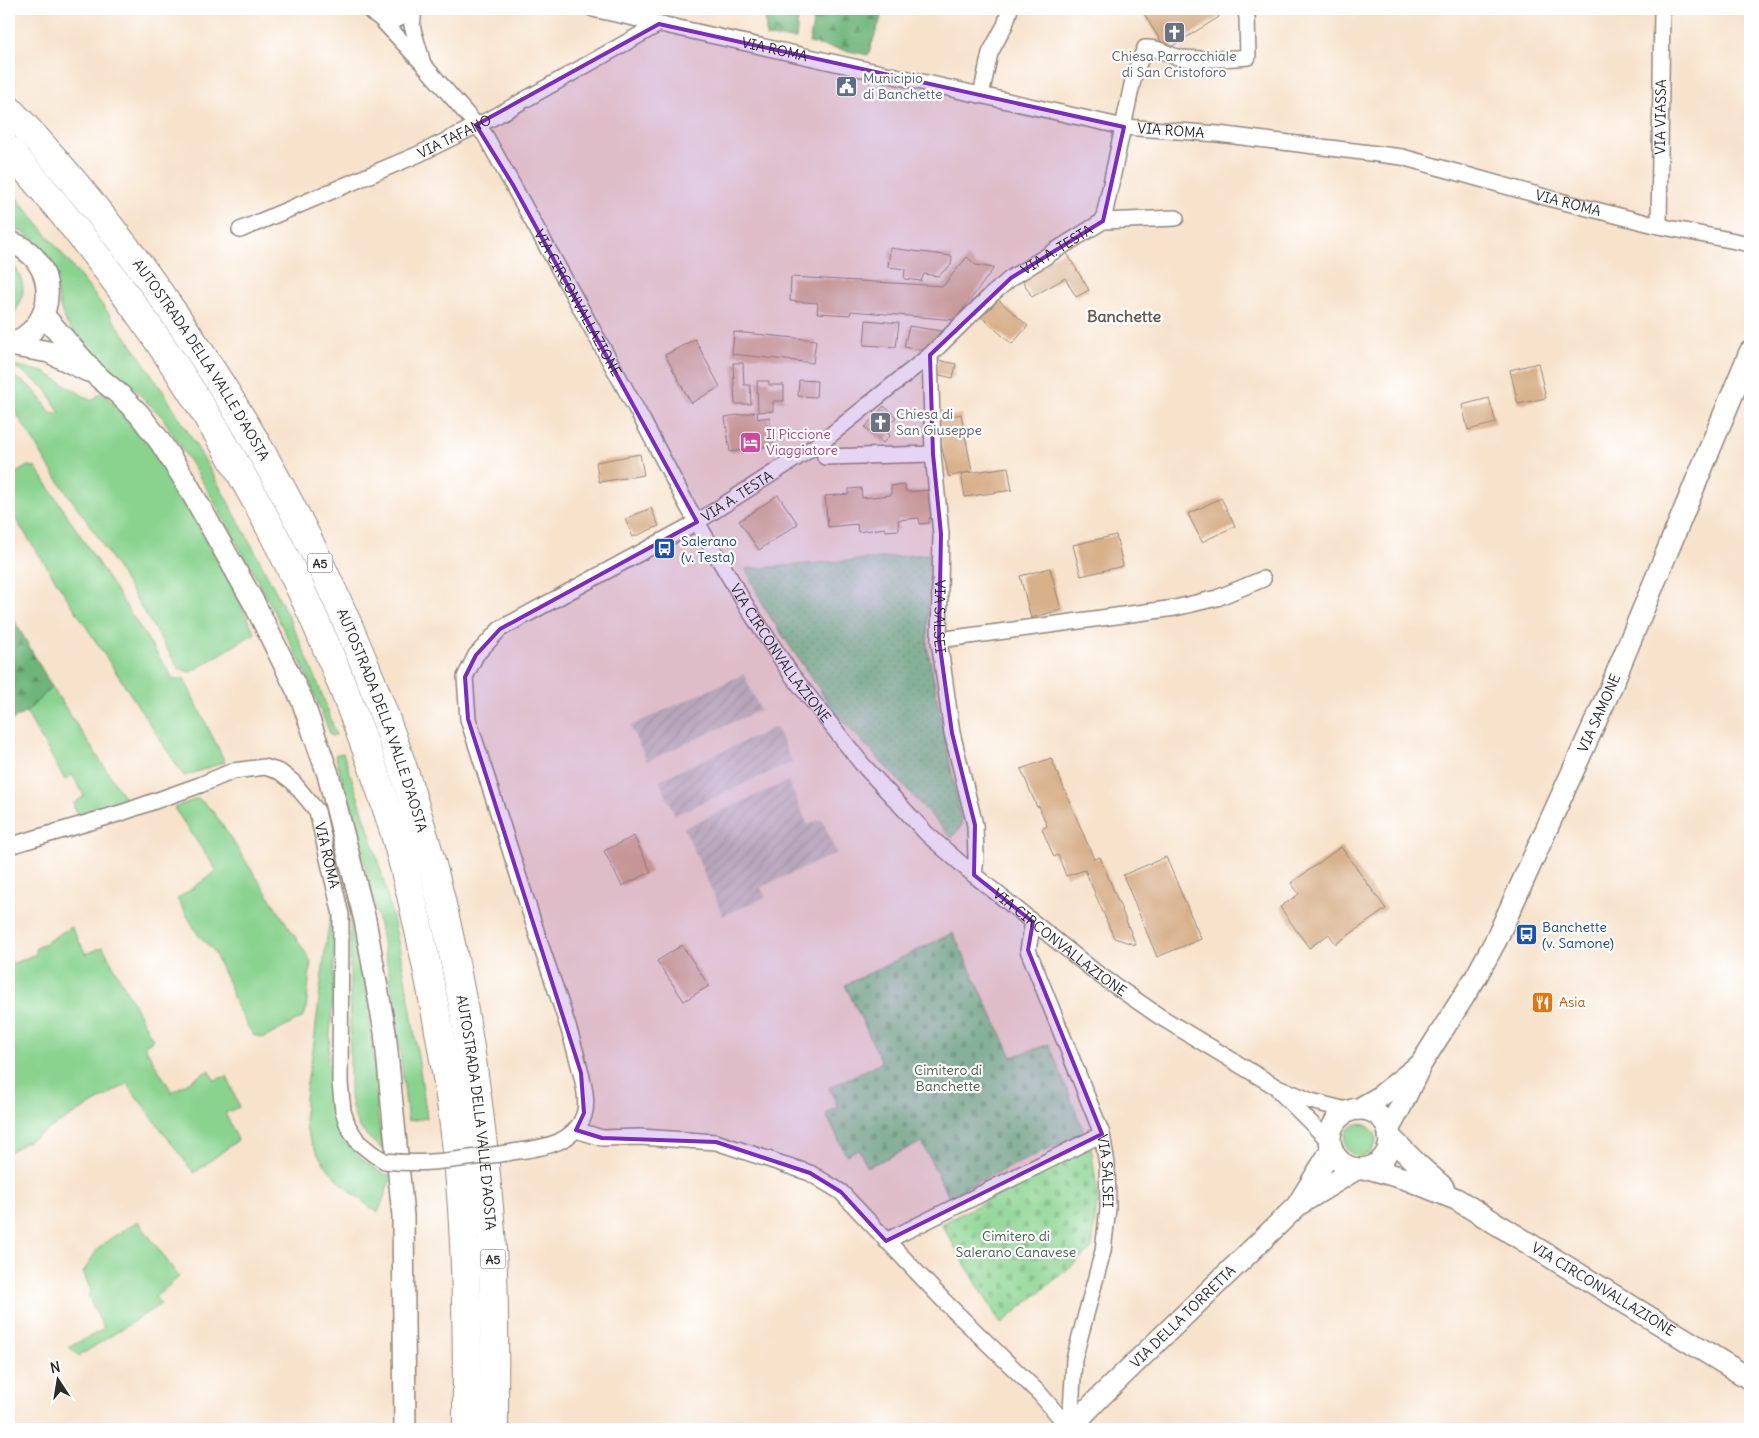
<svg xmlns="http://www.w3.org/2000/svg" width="1759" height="1438" viewBox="0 0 1759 1438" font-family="Delius,sans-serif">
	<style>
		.industrial { fill: url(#industrial-furrows) }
		.green { fill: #89d38f; stroke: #5a7f5d }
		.forest { fill: url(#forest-firs); stroke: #4c7052 }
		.cemetery { fill: url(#cemetery-stones); stroke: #5a7f5d }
		.park { fill: url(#park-dots); stroke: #5a7f5d }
		.building { fill: #d8b18b }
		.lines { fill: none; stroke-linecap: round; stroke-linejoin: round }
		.street-casing { stroke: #91867b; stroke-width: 18 }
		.secondary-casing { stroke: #91867b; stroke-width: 24 }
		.highway-casing { stroke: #91867b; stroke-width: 30 }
		.street { stroke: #fff; stroke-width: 15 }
		.secondary { stroke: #fff; stroke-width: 21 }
		.highway { stroke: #fff; stroke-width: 28 }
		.street-bridge-casing { stroke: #91867b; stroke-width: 18; stroke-linecap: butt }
		.street-bridge { stroke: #fff; stroke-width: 15 }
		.marked { fill: #7b2cbf; fill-opacity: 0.2; stroke: #7b2cbf; stroke-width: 4; stroke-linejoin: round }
		.labels { text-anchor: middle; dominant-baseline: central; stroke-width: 4.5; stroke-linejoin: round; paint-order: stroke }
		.shield { fill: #fff; stroke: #6b6b6b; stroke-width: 1 }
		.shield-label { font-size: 12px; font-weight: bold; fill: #2b2b2b }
		.street-label { font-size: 14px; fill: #2b2b2b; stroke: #fff }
		.worship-label { font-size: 14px; fill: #5b616d; stroke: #fff }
		.service-label { font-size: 14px; fill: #4e5e75; stroke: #fff; text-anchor: start }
		.hotel-label { font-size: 14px; fill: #b23c85; stroke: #fff; text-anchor: start }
		.transit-label { font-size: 14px; fill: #164399; stroke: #fff; text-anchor: start }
		.food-label { font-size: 14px; fill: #c56008; stroke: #fff; text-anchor: start }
		.park-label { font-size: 14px; fill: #475d49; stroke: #fff }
		.quarter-label { font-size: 16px; font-weight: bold; fill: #685a4d; stroke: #fff }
	</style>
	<defs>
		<pattern id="industrial-furrows" width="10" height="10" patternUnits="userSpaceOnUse" patternTransform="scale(1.25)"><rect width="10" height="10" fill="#c6c5b8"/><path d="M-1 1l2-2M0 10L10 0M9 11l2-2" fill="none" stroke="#aaa99e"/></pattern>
		<pattern id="forest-firs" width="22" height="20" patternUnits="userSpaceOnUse" patternTransform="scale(1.25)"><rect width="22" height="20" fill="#6eb57a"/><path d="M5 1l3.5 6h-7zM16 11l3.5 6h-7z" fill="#5b9364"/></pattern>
		<pattern id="cemetery-stones" width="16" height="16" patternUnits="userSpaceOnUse" patternTransform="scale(1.25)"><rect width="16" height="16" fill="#89d38f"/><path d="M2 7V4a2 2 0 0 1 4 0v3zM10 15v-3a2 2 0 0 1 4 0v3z" fill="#76b57c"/></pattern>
		<pattern id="park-dots" width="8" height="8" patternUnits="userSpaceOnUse" patternTransform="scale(1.25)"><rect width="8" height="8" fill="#89d38f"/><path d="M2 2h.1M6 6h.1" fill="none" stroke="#76b57c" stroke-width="1.8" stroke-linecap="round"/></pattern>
	</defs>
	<rect width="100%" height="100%" fill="#fff"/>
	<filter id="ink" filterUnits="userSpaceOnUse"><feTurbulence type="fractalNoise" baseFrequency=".02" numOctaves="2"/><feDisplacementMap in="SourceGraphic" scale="10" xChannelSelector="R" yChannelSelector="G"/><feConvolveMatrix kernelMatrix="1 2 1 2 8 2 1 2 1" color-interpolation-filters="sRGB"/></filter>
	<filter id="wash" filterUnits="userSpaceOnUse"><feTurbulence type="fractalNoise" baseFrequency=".0096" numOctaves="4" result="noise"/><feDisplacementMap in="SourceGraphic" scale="20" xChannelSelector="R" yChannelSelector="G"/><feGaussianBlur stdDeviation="1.12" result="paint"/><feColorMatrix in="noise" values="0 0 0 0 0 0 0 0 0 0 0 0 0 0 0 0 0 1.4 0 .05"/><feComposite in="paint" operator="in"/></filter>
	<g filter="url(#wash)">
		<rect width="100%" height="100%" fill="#f7e2cb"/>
		<g class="industrial">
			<path d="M744 674 760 710 647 761 630 726Z"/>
			<path d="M776 727 792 762 675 815 659 780Z"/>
			<path d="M788 781 808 825 822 819 837 853 761 887 766 897 723 916 684 828Z"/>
		</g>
		<g class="green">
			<path d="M9 188C62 254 117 319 162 390 194 440 223 492 251 544 284 606 315 668 336 735L331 736 305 671 273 609 210 494 163 418 124 379 82 342 66 323 60 307 52 268 42 249 26 234 9 225Z"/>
			<path d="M9 261C27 277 28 302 9 317Z"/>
			<path d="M9 364 44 372 92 401 102 391 152 448 230 582 255 633 191 672 179 669 98 537 51 470 9 401V376C29 381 40 396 51 413H60L45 388 19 369 9 367Z"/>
			<path d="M28 466 35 467 41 475 174 680 184 679 225 762 184 776 9 509V477Z"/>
			<path d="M52 687 126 800 77 814 73 804 84 796 72 774 65 780 26 712Z"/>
			<path d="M343 753C359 800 375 846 387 894 406 968 416 1043 427 1118L408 1121C403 1083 400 1045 395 1007 381 922 359 838 335 755Z"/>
			<path d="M198 798 213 811 311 961 306 1010 302 1018 264 1038 253 1035 236 1006 230 986 213 950 199 936 177 899 217 871 174 808Z"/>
			<path d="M332 907 335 924 333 995 328 1061 331 1107 347 1144 363 1160 381 1173 392 1176 378 1213C351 1194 319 1166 308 1134 299 1108 310 1070 314 1043 319 998 324 952 332 907Z"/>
			<path d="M350 915 367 983 378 1117 383 1150C360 1131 355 1126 350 1096Z"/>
			<path d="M71 927 86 954 103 947 153 1040 144 1046 172 1092 209 1070 214 1080 227 1076 239 1107 225 1113 238 1140 194 1173 127 1084 9 1152V955L12 964 36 954 35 949Z"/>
			<circle cx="1360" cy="1140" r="16"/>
			<path d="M138 1221 179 1277 155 1297 161 1304 79 1356 69 1347 104 1329 88 1296 91 1291 83 1273 97 1250 111 1238Z"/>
		</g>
		<g class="forest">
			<path d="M765 9H799L796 39 766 37Z"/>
			<path d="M816 9H884L868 55 809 43Z"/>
			<path d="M9 611 52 687 26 712 9 722Z"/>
		</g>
		<g class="cemetery">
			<path d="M953 933 1012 1057 1049 1044 1084 1132 948 1196 922 1142 867 1167 859 1149 846 1155 826 1114 838 1107 829 1088 882 1062 845 985Z"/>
			<path d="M1091 1147 1098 1196 1092 1249 1001 1324 941 1224Z"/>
		</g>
		<path class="park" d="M929 554 927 646 962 825 952 838 834 711 765 609 746 569Z"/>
		<g id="blocks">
			<g class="building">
				<path d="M1141 9H1214L1219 17 1166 50Z"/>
				<path d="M890 248 952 256 951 265 938 276 924 274 921 281 904 279 905 269 888 267Z"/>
				<path d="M1065 250 1089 290 1076 297 1065 278 1032 297 1020 276Z"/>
				<path d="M967 257 976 265 994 268 955 320 851 311 850 315 817 313 818 303 790 301 791 277 943 286Z"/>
				<path d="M994 296 1028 326 1012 344 978 314Z"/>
				<path d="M866 320 899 323 896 347 864 345Z"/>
				<path d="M909 326 941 331 927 351 904 347Z"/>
				<path d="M734 332 816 340 813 363 732 354Z"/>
				<path d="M695 339 720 387 691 403 665 355Z"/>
				<path d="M938 360 956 364 953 378 935 374Z"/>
				<path d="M733 363H743L744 385H750L751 404H735Z"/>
				<path d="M1538 363 1546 398 1518 404 1510 370Z"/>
				<path d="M799 380 817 381 816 397 798 396Z"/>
				<path d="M757 381H769V385H784V401H773V411L758 412Z"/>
				<path d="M1489 398 1496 423 1468 430 1462 405Z"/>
				<path d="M884 406 896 417 884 430 890 435 883 443 865 427Z"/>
				<path d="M757 412 758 419 769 417 774 445 730 452 725 417Z"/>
				<path d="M961 414 972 471 949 477 935 420Z"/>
				<path d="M640 454 644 475 599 482 596 462Z"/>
				<path d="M1008 467 1012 490 965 497 961 474Z"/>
				<path d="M905 485 906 492 930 490 933 517 929 518V523L920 524 919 518 898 520 899 530 885 531V528L858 532 857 524 828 527 825 496 849 494V489L861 488 862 498 891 495V486Z"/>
				<path d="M778 495 798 524 759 550 739 521Z"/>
				<path d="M1221 498 1235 526 1202 542 1188 514Z"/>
				<path d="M651 508 659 526 633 537 625 519Z"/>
				<path d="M1116 535 1123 566 1081 576 1073 545Z"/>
				<path d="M1050 568 1061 610 1031 618 1020 576Z"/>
				<path d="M1051 758 1094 859 1100 857 1136 945 1114 938 1085 870 1066 876 1058 855 1054 857 1042 829 1047 826 1039 806 1037 807 1021 769Z"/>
				<path d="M634 836 651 872 622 886 604 851Z"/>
				<path d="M1341 847 1386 909 1336 944 1329 934 1309 948 1280 907 1299 894 1291 883Z"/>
				<path d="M1166 857 1201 939 1157 957 1123 875Z"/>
				<path d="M682 945 709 986 684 1001 657 961Z"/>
			</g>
		</g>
	</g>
	<g filter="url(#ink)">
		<use href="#blocks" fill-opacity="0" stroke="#91867b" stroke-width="1"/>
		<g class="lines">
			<defs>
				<g id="street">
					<path d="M368 9C381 23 400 24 413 9"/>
					<path d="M414 9 412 26 422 60"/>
					<path id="s1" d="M593 9 1124 127 1218 134 1402 157 1552 199 1659 226 1750 244"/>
					<path id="s2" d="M380 18 423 64 485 135 643 421 688 507 747 607 791 674 862 764 927 834 974 875 1098 974 1159 1016 1273 1085 1311 1101 1350 1111"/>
					<path d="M981 95 990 53 1005 25 1010 9"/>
					<path d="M1103 221 1176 218"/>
					<path id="s3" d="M1659 226 1662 9"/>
					<path id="s4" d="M240 230 419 154 496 116 659 24"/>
					<path id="s5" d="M930 355 933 454 941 534 939 640 952 733 975 825 976 858 974 875"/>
					<path d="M823 441 825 457 933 454"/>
					<path d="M939 640 1175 608 1217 598 1263 579"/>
					<path id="s6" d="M9 846 124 812 200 785 233 771 265 767 280 772 293 782 317 811 341 915 340 1083 343 1111 348 1126 358 1142 373 1154 385 1161"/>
					<path id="s7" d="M1033 922 1028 950 1102 1134 1107 1164 1108 1208 1103 1251 1074 1359 1070 1429"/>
					<path d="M1279 1091 1330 1142"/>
					<path d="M576 1130 602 1138 640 1137 716 1142 810 1173 841 1192 946 1303 1040 1394 1070 1429"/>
					<path id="s8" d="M507 1153C536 1148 573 1147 584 1115 588 1102 584 1086 581 1073 571 1030 555 988 541 946 517 870 492 795 468 719L465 677 476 655 500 629 697 522 823 441 930 355 991 295 1011 278 1103 221 1134 75 1145 48C1161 47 1167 56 1182 58 1204 60 1226 59 1248 57L1247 17 1245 9"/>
					<path d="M886 1241 1102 1134"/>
				</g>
				<g id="secondary">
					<path d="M9 242C60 257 60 329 9 344"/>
					<path d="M43 315 97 376 120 395 139 414 159 440 183 477 254 603 302 700 328 774 365 920 385 1032 403 1216 405 1429"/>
					<path d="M9 345 49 352 88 371"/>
					<path d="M1359 1109 1378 1098 1417 1067"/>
					<circle cx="1360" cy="1139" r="30"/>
					<path id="s9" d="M1388 1130 1400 1108 1421 1064 1476 977 1496 940 1608 694 1750 352"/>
					<path d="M1389 1136 1417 1164 1443 1187"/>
					<path id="s10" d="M1368 1168 1409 1180 1456 1199 1750 1379"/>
					<path d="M1301 1203 1356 1169"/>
					<path id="s11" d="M1069 1429 1101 1396 1297 1206 1332 1149"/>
				</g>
				<g id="highway">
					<path id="s12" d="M9 110C59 161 105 219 148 277 269 443 363 629 421 826 457 947 477 1072 488 1197 496 1274 494 1352 494 1429"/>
					<path d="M9 150C159 319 277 509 356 721 370 758 383 796 395 834 413 896 426 960 438 1025 445 1064 452 1103 456 1142 467 1238 467 1334 467 1429"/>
				</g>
			</defs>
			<use href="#street" class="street-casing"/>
			<use href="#secondary" class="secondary-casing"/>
			<use href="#highway" class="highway-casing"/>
			<use href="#street" class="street"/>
			<use href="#secondary" class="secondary"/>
			<use href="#highway" class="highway"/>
			<defs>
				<path id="street-bridge" d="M385 1161C425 1166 467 1158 507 1153"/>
			</defs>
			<use href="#street-bridge" class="street-bridge-casing"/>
			<use href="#street-bridge" class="street-bridge"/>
		</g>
	</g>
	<path class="marked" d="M659 24 1124 127 1103 221 1011 278 930 355 933 454 941 534 939 640 952 733 975 825 974 875 1033 922 1028 950 1102 1134 886 1241 841 1192 810 1173 716 1142 602 1138 576 1130 584 1113 581 1073 468 719 465 677 476 655 500 629 697 522 513 185 476 125Z"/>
	<defs>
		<symbol id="church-square" viewBox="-11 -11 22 22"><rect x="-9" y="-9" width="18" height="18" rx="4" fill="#6b7280" stroke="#fff"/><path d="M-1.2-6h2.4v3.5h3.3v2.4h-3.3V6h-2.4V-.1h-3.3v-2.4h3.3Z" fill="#fff"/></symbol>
		<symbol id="civic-square" viewBox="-11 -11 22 22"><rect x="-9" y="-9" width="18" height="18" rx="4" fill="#5c6f8a" stroke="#fff"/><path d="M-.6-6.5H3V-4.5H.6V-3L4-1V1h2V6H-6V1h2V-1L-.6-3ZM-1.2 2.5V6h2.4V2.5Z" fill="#fff"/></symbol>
		<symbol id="hotel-square" viewBox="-11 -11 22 22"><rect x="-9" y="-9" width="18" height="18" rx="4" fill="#d1479c" stroke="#fff"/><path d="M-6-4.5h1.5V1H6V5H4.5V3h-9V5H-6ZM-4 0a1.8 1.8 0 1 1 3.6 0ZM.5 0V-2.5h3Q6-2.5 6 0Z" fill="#fff"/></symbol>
		<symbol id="bus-square" viewBox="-11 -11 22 22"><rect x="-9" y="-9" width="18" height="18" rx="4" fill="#1a4fb4" stroke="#fff"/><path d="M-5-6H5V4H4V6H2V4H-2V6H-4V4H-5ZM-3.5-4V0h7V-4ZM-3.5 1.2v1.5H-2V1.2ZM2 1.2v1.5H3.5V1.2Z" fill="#fff"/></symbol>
		<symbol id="restaurant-square" viewBox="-11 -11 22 22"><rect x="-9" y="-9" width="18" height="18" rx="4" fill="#e8710a" stroke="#fff"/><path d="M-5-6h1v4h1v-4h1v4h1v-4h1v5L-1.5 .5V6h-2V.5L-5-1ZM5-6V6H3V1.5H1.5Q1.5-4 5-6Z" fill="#fff"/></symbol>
	</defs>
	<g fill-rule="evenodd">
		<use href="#church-square" x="1162" y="20" width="25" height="25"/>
		<use href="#civic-square" x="834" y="74" width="25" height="25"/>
		<use href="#church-square" x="868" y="410" width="25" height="25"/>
		<use href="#hotel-square" x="738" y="430" width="25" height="25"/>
		<use href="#bus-square" x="652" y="536" width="25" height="25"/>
		<use href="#bus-square" x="1514" y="922" width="25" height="25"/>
		<use href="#restaurant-square" x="1530" y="990" width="25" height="25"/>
	</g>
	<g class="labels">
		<g class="shield">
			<rect x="307.5" y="553.5" width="25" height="19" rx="4"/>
			<rect x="480.5" y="1249.5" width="25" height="19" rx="4"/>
		</g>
		<g class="shield-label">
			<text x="320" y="563">A5</text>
			<text x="493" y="1259">A5</text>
		</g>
		<g class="street-label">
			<text stroke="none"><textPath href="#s1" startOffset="186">VIA ROMA</textPath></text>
			<text stroke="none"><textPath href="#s3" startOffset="109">VIA VIASSA</textPath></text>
			<text stroke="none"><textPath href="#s1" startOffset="591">VIA ROMA</textPath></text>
			<text stroke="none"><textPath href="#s4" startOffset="234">VIA TAFANO</textPath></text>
			<text stroke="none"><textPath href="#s1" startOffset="996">VIA ROMA</textPath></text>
			<text stroke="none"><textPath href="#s8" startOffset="1284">VIA A. TESTA</textPath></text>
			<text stroke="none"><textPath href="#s2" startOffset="349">VIA CIRCONVALLAZIONE</textPath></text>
			<text stroke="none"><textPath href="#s12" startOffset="316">AUTOSTRADA DELLA VALLE D'AOSTA</textPath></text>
			<text stroke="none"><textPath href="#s8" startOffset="879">VIA A. TESTA</textPath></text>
			<text stroke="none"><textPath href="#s5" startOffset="262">VIA SALSEI</textPath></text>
			<text stroke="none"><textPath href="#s2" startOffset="754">VIA CIRCONVALLAZIONE</textPath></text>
			<text stroke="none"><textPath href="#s9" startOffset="468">VIA SAMONE</textPath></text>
			<text stroke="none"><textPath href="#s12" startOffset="721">AUTOSTRADA DELLA VALLE D'AOSTA</textPath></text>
			<text stroke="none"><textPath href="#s6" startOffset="384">VIA ROMA</textPath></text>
			<text stroke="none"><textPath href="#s2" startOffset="1159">VIA CIRCONVALLAZIONE</textPath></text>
			<text stroke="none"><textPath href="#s12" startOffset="1126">AUTOSTRADA DELLA VALLE D'AOSTA</textPath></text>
			<text stroke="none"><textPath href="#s7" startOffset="264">VIA SALSEI</textPath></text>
			<text stroke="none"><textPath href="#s10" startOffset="266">VIA CIRCONVALLAZIONE</textPath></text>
			<text stroke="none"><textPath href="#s11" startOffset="160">VIA DELLA TORRETTA</textPath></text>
		</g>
		<g class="worship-label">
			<text x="1174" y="56">Chiesa Parrocchiale<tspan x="1174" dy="16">di San Cristoforo</tspan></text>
			<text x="896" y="414" text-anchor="start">Chiesa di<tspan x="896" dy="16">San Giuseppe</tspan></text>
		</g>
		<g class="service-label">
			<text x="863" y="78">Municipio<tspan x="863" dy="16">di Banchette</tspan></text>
		</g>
		<g class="hotel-label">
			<text x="766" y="434">Il Piccione<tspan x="766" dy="16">Viaggiatore</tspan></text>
		</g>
		<g class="transit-label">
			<text x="681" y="541">Salerano<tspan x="681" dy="16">(v. Testa)</tspan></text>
			<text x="1542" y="927">Banchette<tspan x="1542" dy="16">(v. Samone)</tspan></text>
		</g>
		<g class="food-label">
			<text x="1559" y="1002">Asia</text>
		</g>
		<g class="park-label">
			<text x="948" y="1070">Cimitero di<tspan x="948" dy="16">Banchette</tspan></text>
			<text x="1016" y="1236">Cimitero di<tspan x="1016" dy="16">Salerano Canavese</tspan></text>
		</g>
		<g class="quarter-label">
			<text x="1124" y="316">Banchette</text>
		</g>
	</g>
	<rect width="1759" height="1438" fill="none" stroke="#fff" stroke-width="30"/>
	<g transform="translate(58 1380) rotate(348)" stroke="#ffffff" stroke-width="4" paint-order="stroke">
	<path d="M0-4L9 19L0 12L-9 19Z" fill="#2b2b2b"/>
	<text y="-8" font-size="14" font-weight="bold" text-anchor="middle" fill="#2b2b2b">N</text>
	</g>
</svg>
